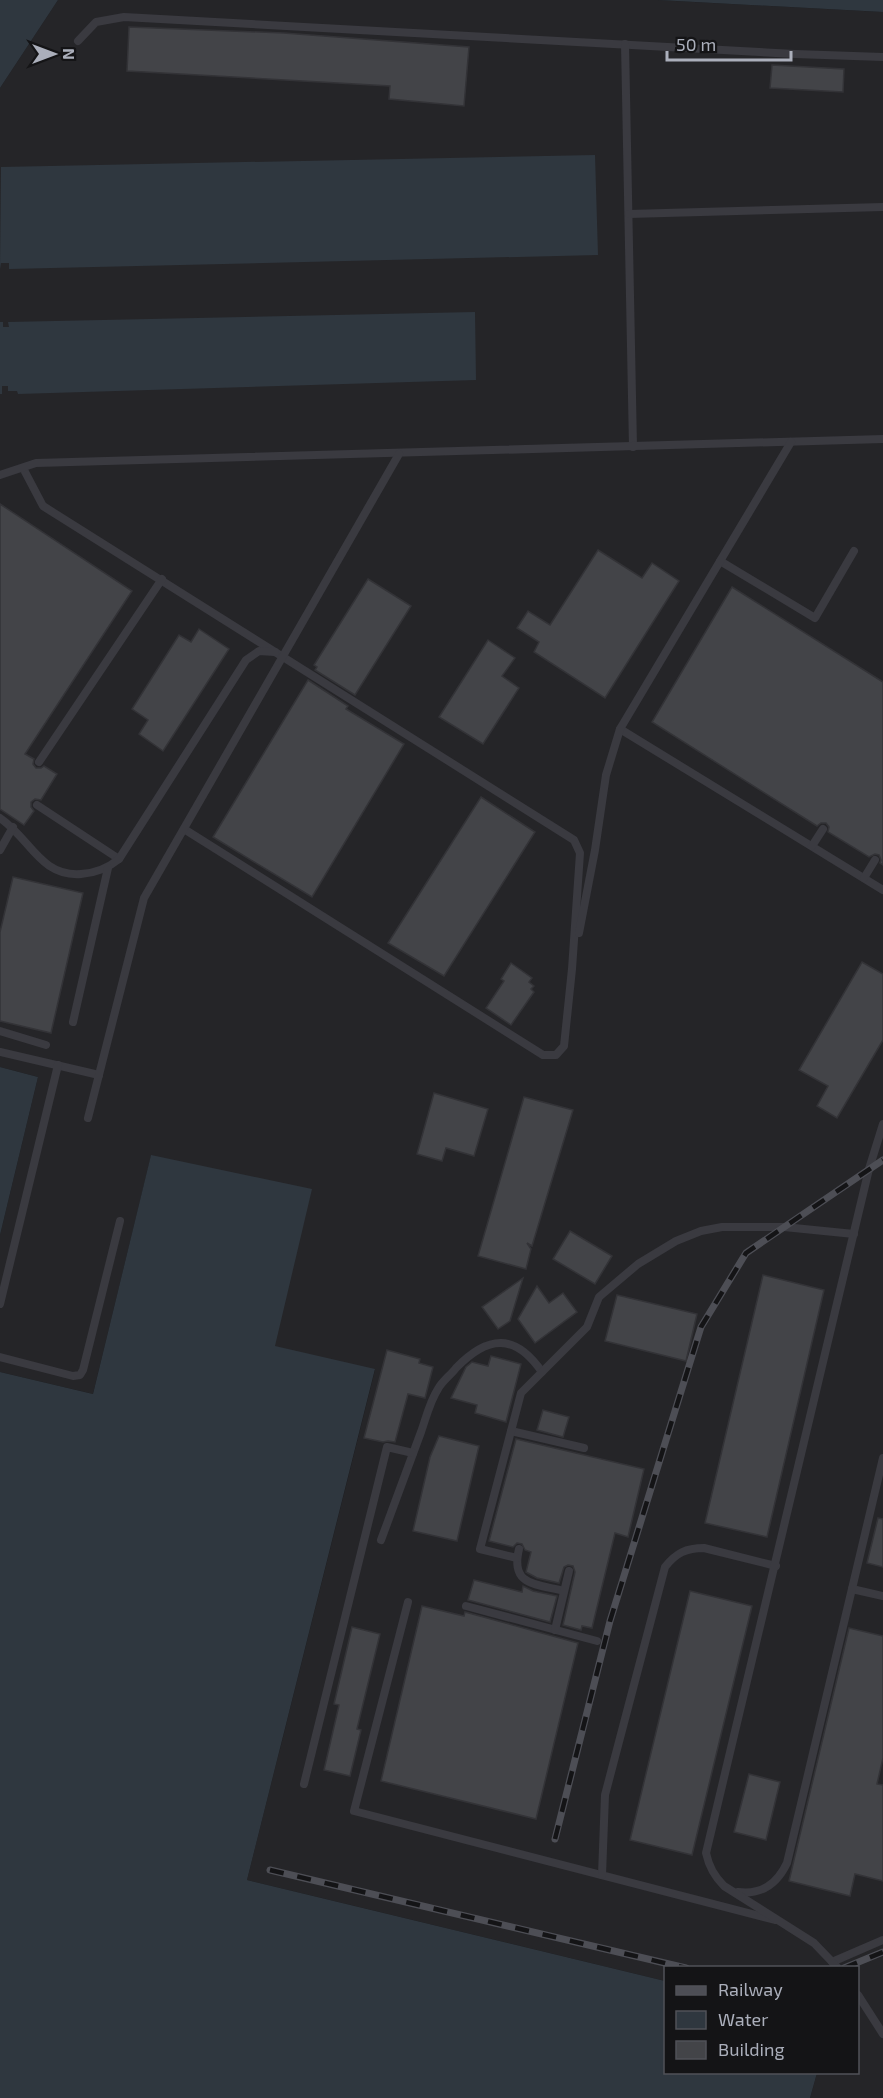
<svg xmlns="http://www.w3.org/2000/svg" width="883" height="2098" viewBox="0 0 883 2098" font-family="'Exo 2',sans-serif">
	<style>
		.built { fill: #252528 }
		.water { fill: #2f373f }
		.building { fill: #434448; stroke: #333337; stroke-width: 1.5 }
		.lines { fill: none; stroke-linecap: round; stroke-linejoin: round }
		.lane { stroke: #3a3a40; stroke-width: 8 }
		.rail-casing { stroke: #4d4e55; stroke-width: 7 }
		.rail { stroke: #141416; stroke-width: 4.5; stroke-dasharray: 14; stroke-linecap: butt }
	</style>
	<rect width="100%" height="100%" fill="#19191b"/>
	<path class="built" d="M58 0H658L883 12V2098H810L817 2073 858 2072V1968H666L665 1981 247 1880 375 1370 275 1347 151 1156 93 1394 0 1372V1235L38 1077 0 1067V88Z"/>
	<g class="water">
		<path d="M0 0H58L0 88Z"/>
		<path d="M658 0H883V12Z"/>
		<path d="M595 155 598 255 9 269V263H1L0 269 1 167Z"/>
		<path d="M475 312 476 380 18 394 17 391H8V386H2V394H0V322H3V327H9L8 322Z"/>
		<path d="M0 1067 38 1077 0 1235Z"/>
		<path d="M151 1155 312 1189 275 1346 375 1369 247 1880 665 1981 666 2072 817 2073 810 2098H0V1372L93 1394Z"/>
	</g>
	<g class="building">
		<path d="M129 27 284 33 469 47 464 106 389 99 390 86 127 71Z"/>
		<path d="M772 65 844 69 843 92 770 88Z"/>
		<path d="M0 504 132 591 25 754 34 759 33 764 36 768H41L44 766 57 774 41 800 35 799 31 802V807L34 811 24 825 0 809Z"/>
		<path d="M598 550 642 578 652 563 679 581 605 698 534 652 539 642 517 628 528 611 550 625Z"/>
		<path d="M368 579 411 606 355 695 315 670 317 667 314 665Z"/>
		<path d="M732 587 883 682V865L880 863 881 860 879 855 875 854 869 857 828 832 829 827 826 823H821L817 826 652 722Z"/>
		<path d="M199 629 229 649 163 751 139 734 148 720 132 709 179 635 191 642Z"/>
		<path d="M488 640 515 658 502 676 519 688 483 744 439 717Z"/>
		<path d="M308 680 348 706 346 709 404 744 312 897 213 837Z"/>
		<path d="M481 797 535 832 444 976 388 943Z"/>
		<path d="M13 877 83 893 51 1033 0 1021V932Z"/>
		<path d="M862 962 883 974V1040L837 1118 817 1106 828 1086 799 1070Z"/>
		<path d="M511 963 532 978 529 982 534 986 531 989 534 992 511 1025 486 1008 504 981 501 979Z"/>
		<path d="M434 1093 488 1109 474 1156 446 1148 442 1161 417 1154Z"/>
		<path d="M524 1097 573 1110 532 1246 527 1243 531 1249 526 1269 478 1256Z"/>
		<path d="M570 1231 612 1256 595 1284 553 1259Z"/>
		<path d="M763 1275 824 1290 767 1537 705 1523Z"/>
		<path d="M523 1278 510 1321 498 1329 482 1307Z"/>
		<path d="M537 1286 549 1303 563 1293 577 1312 535 1343 518 1319Z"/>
		<path d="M617 1295 697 1314 686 1361 605 1341Z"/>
		<path d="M387 1350 420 1359 419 1363 433 1367 425 1398 408 1394 395 1442 388 1441 383 1442 364 1438Z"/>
		<path d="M491 1356 521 1364 506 1422 475 1413 477 1405 451 1398 466 1367 472 1362 488 1366Z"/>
		<path d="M543 1410 569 1417 563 1437 537 1430Z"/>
		<path d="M439 1436 479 1446 457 1541 413 1531 430 1457Z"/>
		<path d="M516 1439 644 1469 628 1537 615 1533 592 1628 582 1626 581 1630 563 1625 575 1572 573 1566 568 1565 564 1567 559 1583 537 1578 526 1572 531 1552 525 1550 522 1544 517 1543 513 1547 489 1541Z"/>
		<path d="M878 1518 883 1519V1567L867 1563Z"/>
		<path d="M474 1580 522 1592 523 1586 533 1591 557 1596 550 1622 468 1600Z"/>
		<path d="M690 1591 752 1606 692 1855 630 1840Z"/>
		<path d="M422 1606 464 1616 465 1612 578 1643 536 1819 381 1781Z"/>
		<path d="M352 1627 380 1634 357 1729 361 1730 350 1776 324 1770 339 1705 334 1704Z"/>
		<path d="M849 1628 883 1636V1758L877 1784 883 1785V1881L855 1874 850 1896 789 1881Z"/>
		<path d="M749 1774 780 1782 766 1840 734 1832Z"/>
	</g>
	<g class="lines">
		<g class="lane">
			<path d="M78 41 96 22 124 17 795 54 883 57"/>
			<path d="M625 44 633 447"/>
			<path d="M629 214 883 207"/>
			<path d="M23 468 43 506 574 840 580 853 572 969 564 1046 556 1055H543L184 829"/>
			<path d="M0 475 36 463 883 439"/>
			<path d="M720 561 815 618 854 551"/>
			<path d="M620 729 883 890"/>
			<path d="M39 762 162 579"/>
			<path d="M37 805 119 859"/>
			<path d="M0 818C30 838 40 877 81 874 96 873 107 869 119 859L246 660 259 651 275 652"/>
			<path d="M812 846 823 829"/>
			<path d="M0 850 13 827"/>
			<path d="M864 878 875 860"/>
			<path d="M579 933 595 850 606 775 620 729 791 442"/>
			<path d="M73 1022 108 868"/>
			<path d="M0 1031 46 1045"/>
			<path d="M0 1052 99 1075"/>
			<path d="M88 1118 144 898 399 454"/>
			<path d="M0 1304 58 1065"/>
			<path d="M0 1357 73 1376 80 1375 83 1370 120 1221"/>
			<path d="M511 1431 584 1448"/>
			<path d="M381 1540C394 1504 408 1468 421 1432 426 1418 430 1401 438 1389 442 1381 451 1375 456 1368 488 1335 515 1333 542 1372"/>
			<path d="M519 1549C510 1586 536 1584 564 1591"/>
			<path d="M517 1558 480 1549 521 1393 587 1327 599 1297 638 1264 676 1241 701 1231 722 1227H784L854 1234"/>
			<path d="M852 1589 883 1596"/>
			<path d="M408 1602 354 1811 775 1920"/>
			<path d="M466 1606 597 1641"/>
			<path d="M555 1630 569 1571"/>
			<path d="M304 1784 387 1447 413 1453"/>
			<path d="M602 1875 605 1795 665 1567C676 1553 686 1548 704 1548L776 1566"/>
			<path d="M738 1892C762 1895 777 1884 787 1863L883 1458"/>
			<path d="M832 1962 883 1940"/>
			<path d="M838 1968 814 1943 724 1886C714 1876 709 1867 706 1853L869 1169 883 1124"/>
			<path d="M858 1995 883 2034"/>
		</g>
		<defs>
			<g id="rail">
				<path d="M555 1839 610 1621 701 1327 746 1253 883 1160"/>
				<path d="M270 1870 686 1968"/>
				<path d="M844 1968 883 1952"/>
			</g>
		</defs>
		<use href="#rail" class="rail-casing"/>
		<use href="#rail" class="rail"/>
	</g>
	<rect x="664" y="1966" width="195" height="108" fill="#141416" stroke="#505258" stroke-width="1.5"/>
	<rect x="676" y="1986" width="30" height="9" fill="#4d4e55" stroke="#505258" stroke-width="1.5"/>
	<text x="718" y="1996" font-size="18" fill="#abafbb">Railway</text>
	<rect x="676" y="2011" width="30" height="18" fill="#2f373f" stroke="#505258" stroke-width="1.5"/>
	<text x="718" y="2026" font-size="18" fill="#abafbb">Water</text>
	<rect x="676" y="2041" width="30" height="18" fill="#434448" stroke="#505258" stroke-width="1.5"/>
	<text x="718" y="2056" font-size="18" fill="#abafbb">Building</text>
	<g transform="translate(54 54) rotate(90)" stroke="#141416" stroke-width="4.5" paint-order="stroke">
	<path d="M0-4.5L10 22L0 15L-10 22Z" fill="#abafbb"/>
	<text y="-9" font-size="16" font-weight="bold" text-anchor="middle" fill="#abafbb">N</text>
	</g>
	<path d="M667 51v9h124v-9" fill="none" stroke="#abafbb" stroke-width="3"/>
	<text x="676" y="51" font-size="18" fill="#abafbb" stroke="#141416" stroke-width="4.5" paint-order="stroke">50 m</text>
</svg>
